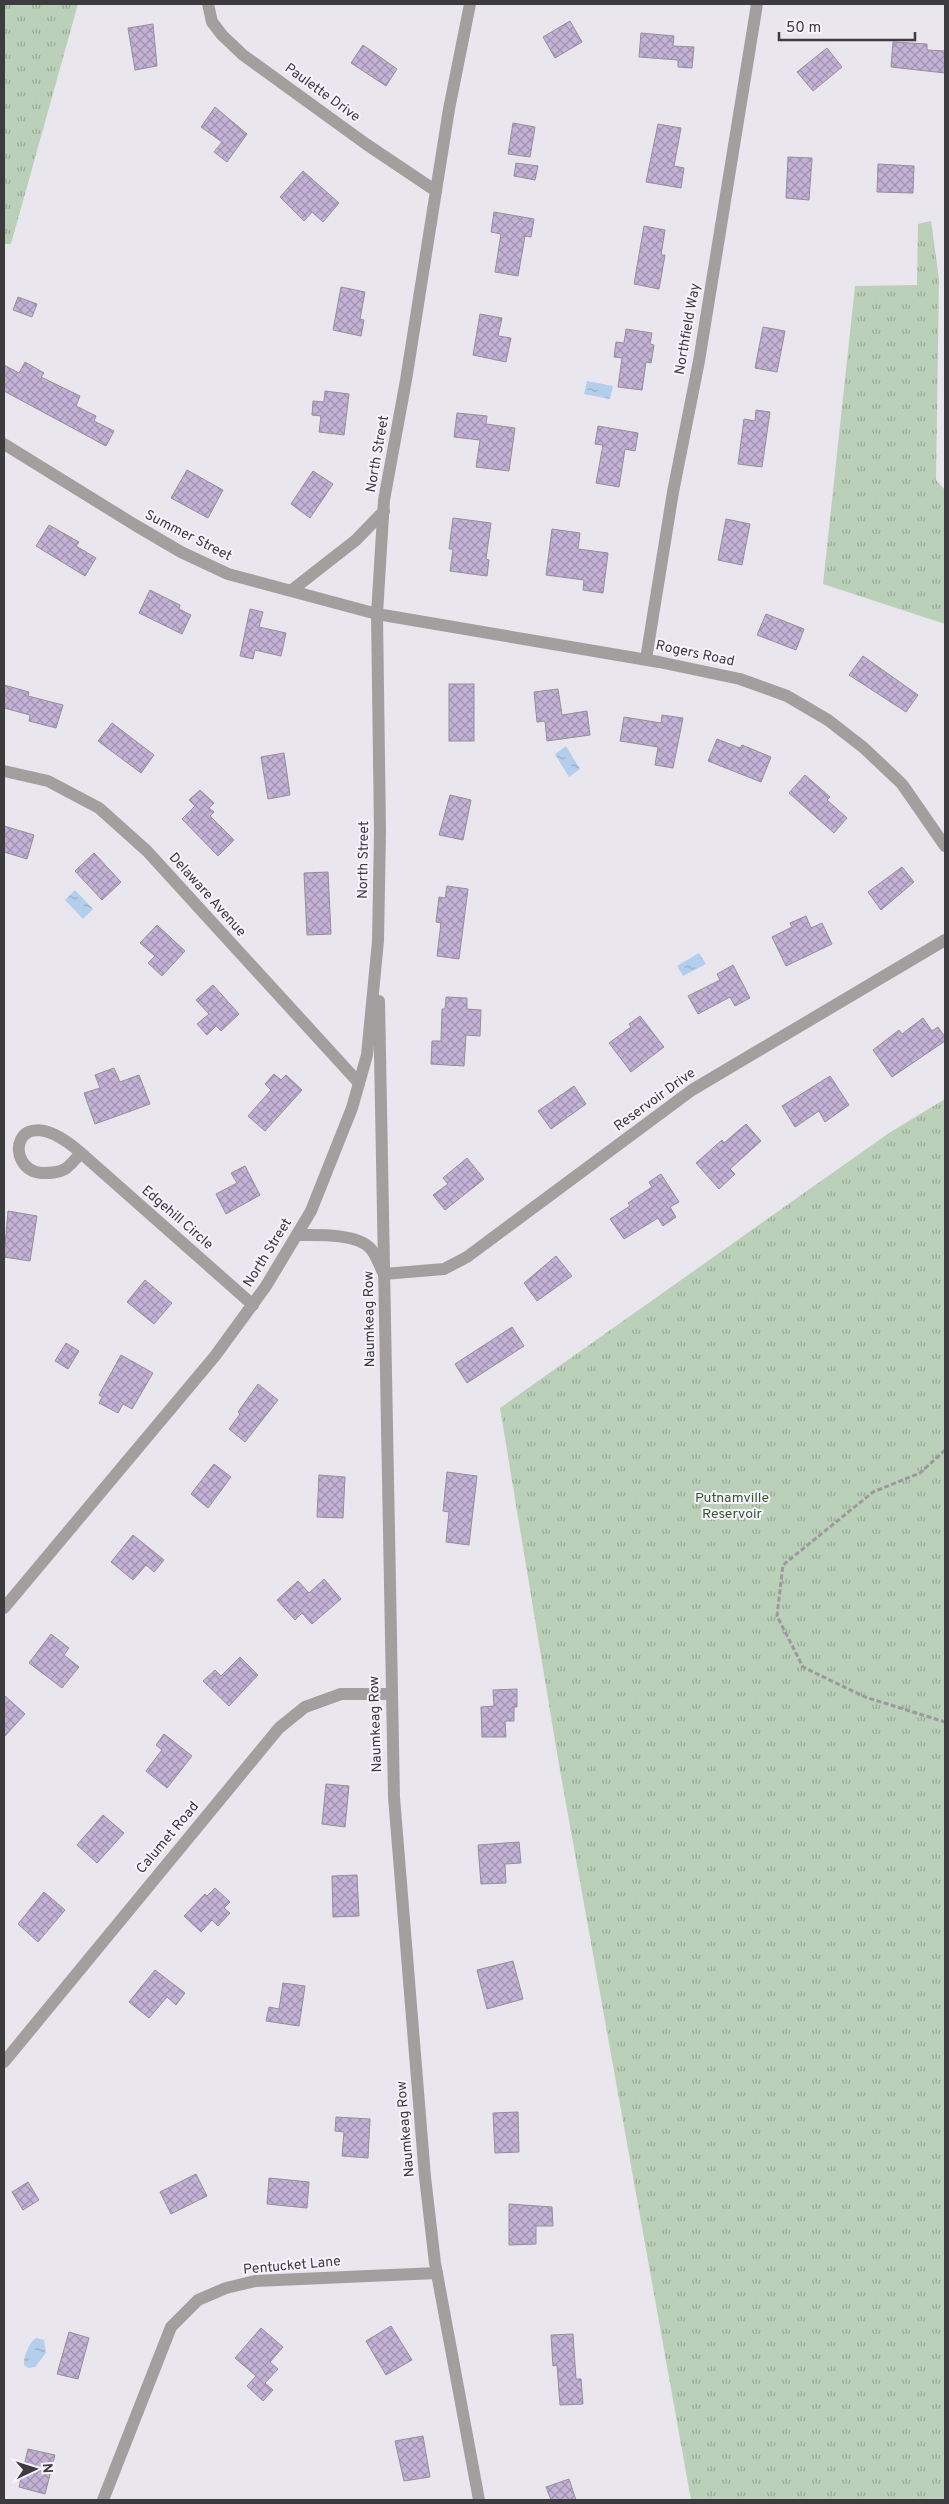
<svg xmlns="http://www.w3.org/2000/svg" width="949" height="2504" viewBox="0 0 949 2504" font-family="Overpass,sans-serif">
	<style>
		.grass { fill: url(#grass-tufts) }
		.water { fill: url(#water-ripples) }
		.building { fill: url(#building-cross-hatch); stroke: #949098 }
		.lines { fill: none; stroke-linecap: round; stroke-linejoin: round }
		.path { stroke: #9c999f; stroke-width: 3; stroke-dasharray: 5 2.5; stroke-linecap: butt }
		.minor { stroke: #a49f9f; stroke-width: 12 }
		.labels { text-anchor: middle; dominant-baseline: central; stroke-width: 4; stroke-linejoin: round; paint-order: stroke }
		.street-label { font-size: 14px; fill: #3c3b3e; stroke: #f7f3fc }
		.park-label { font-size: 14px; fill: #335b2f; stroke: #f7f3fc }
	</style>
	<defs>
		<pattern id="grass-tufts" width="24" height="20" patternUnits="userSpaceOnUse" patternTransform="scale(1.25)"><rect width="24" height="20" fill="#bbd0b8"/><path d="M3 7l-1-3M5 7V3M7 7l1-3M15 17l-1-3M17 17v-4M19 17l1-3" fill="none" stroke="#99aa97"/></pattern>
		<pattern id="water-ripples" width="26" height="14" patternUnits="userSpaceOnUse" patternTransform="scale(1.25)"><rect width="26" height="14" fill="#b4ceee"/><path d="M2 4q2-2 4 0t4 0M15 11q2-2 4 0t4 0" fill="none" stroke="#94a8c2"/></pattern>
		<pattern id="building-cross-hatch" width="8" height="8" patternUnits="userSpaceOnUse" patternTransform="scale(1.25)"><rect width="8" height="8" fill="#c4b2d6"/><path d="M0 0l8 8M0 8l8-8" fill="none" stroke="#a092af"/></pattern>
	</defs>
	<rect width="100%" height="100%" fill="#eae6ee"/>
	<g class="grass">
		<path d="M4 4H78L11 244H4Z"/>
		<path d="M931 221 939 279 936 480 945 490V624L823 584 855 286 917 285 918 224Z"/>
		<path d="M945 1099V2500H691L558 1759 500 1408 889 1133Z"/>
	</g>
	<g class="water">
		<path d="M587 381 613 386 610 399 584 394Z"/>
		<path d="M566 746 580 769 569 777 555 754Z"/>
		<path d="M75 890 93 909 83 919 65 900Z"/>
		<path d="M699 953 706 964 683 976 677 966Z"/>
		<path d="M36 2338 44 2340 46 2353 35 2367 28 2368 24 2365C23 2358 29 2342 36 2338Z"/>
	</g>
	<g class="building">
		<path d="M570 21 582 42 555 58 543 37Z"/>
		<path d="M153 24 157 66 135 70 128 28Z"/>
		<path d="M641 33 674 36 673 46 694 47 692 68 678 67V60L639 57Z"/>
		<path d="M893 42 927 44V50L945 51V73L891 67Z"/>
		<path d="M363 45 397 69 386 86 351 63Z"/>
		<path d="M827 48 842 67 813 91 797 72Z"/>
		<path d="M215 107 247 134 227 162 214 152 222 142 201 127Z"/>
		<path d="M513 123 535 127 530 157 508 154Z"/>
		<path d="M658 124 681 128 674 166 684 168 681 188 646 182Z"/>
		<path d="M788 157 812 158 809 200 786 198Z"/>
		<path d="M516 163 538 166 535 180 514 176Z"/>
		<path d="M878 164 914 166 913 193 877 192Z"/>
		<path d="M303 171 339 203 323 222 312 212 304 221 280 197Z"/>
		<path d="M494 212 534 219 531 237 525 236 518 276 495 272 501 234 491 232Z"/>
		<path d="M644 226 665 230 661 255H665L659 289 634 284Z"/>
		<path d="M341 287 365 292 360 319 364 320 361 336 333 330Z"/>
		<path d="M18 297 37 304 32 317 13 310Z"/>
		<path d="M480 314 502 318 498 336 511 338 506 362 473 355Z"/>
		<path d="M763 327 785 331 777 372 755 368Z"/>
		<path d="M626 329 652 333 650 344 654 345 651 363 646 362 642 390 618 387 622 358 614 357 616 342 624 343Z"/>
		<path d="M25 362 44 373 41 377 80 396 76 406 96 416 94 421 114 431 106 446 4 391V365L19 373Z"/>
		<path d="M325 391 349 394 344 435 319 432 321 416 312 415 313 401 324 402Z"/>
		<path d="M756 410 770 412 762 467 738 464 744 419 755 421Z"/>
		<path d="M457 413 487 416 486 424 515 428 509 471 476 467 480 440 454 437Z"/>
		<path d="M598 426 638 433 635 451 625 449 619 487 596 483 603 445 595 444Z"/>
		<path d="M187 470 223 490 208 518 171 498Z"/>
		<path d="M313 471 333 484 310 518 291 504Z"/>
		<path d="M453 518 491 523 486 559 489 560 487 576 450 571 453 549H449Z"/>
		<path d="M726 519 750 524 742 565 718 560Z"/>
		<path d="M49 525 79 542 76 546 96 558 85 576 36 546Z"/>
		<path d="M552 529 580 533 578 549 608 553 603 593 583 590 584 580 546 575Z"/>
		<path d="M150 590 180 605 179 609 191 615 182 634 139 613Z"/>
		<path d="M250 609 263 612 259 627 286 633 281 656 255 650 253 659 240 656Z"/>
		<path d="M766 614 804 629 796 650 757 635Z"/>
		<path d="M863 656 918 695 906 712 849 675Z"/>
		<rect x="449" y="684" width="25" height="57"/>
		<path d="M4 685 29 692 28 696 63 705 56 728 29 721 30 715 4 708Z"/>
		<path d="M558 689 562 715 587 711 590 735 547 741 545 721 537 722 534 692Z"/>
		<path d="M662 715 683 718 673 768 655 765 658 747 620 741 624 717 661 723Z"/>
		<path d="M112 723 154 755 141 773 98 741Z"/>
		<path d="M717 739 740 748 742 745 771 757 761 782 708 761Z"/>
		<path d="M284 753 290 795 268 799 261 757Z"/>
		<path d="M805 775 830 797 827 800 847 818 834 833 789 793Z"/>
		<path d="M200 790 214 803 209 808 214 812 210 816 234 840 218 856 182 819 195 806 189 800Z"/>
		<path d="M450 795 471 800 463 840 439 835Z"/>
		<path d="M4 826 34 835 27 859 4 852Z"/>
		<path d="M94 853 121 882 102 900 75 871Z"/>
		<path d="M902 867 914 882 881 910 868 892Z"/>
		<path d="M328 872 331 934 307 935 304 873Z"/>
		<path d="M447 886 468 889 459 959 437 956 441 923 436 922 439 897 445 898Z"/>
		<path d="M806 916 811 928 822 923 832 944 786 966 772 937 792 927 790 923Z"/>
		<path d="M157 925 185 951 162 976 148 963 155 956 140 943Z"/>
		<path d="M733 965 750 998 735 1006 730 997 698 1014 688 996 720 980 717 974Z"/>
		<path d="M213 985 239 1014 221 1031 216 1026 207 1035 197 1024 209 1014 196 1000Z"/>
		<path d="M446 997 467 998V1009L481 1010 480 1036 466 1035 464 1066 431 1064 432 1041H441L442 1009H445Z"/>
		<path d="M640 1016 664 1047 631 1072 609 1043 631 1027 629 1024Z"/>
		<path d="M923 1018 932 1031 938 1027 945 1037V1041L892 1077 873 1050 899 1030 902 1034Z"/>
		<path d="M114 1068 120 1082 139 1075 150 1104 95 1124 84 1093 100 1088 95 1075Z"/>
		<path d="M274 1074 281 1080 286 1075 302 1090 265 1131 248 1116 271 1090 265 1084Z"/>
		<path d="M830 1076 849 1105 825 1122 819 1111 795 1127 782 1106Z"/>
		<path d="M574 1086 586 1104 551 1129 538 1111Z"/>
		<path d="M746 1124 761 1141 730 1169 735 1174 719 1189 696 1163 722 1140 724 1143Z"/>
		<path d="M467 1158 484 1179 445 1210 433 1195 448 1184 443 1178Z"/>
		<path d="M245 1166 260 1195 226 1214 216 1194 237 1183 231 1173Z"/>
		<path d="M661 1174 679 1202 670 1207 676 1217 663 1226 658 1218 624 1239 610 1219 630 1206 628 1203 652 1187 649 1182Z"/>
		<path d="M8 1211 37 1216 30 1261 4 1257Z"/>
		<path d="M556 1256 572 1276 537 1301 524 1283Z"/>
		<path d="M145 1280 172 1303 154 1324 127 1302Z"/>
		<path d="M512 1327 524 1346 467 1383 455 1364Z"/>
		<path d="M66 1343 79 1351 68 1369 55 1361Z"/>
		<path d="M121 1355 153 1373 132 1409 123 1404 118 1413 99 1403 102 1397 99 1395Z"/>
		<path d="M258 1384 278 1400 245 1442 229 1429 240 1414 238 1412Z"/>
		<path d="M214 1464 231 1477 208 1508 191 1494Z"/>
		<path d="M447 1472 477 1476 469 1545 446 1542 449 1512 443 1511Z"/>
		<path d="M319 1475 345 1477 343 1518 317 1517Z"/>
		<path d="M133 1535 164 1560 154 1572 146 1565 133 1580 111 1562Z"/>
		<path d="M324 1579 341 1599 312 1624 302 1613 295 1620 277 1600 298 1581 309 1593Z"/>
		<path d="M51 1634 69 1648 64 1655 79 1667 62 1688 29 1663Z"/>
		<path d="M240 1657 258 1675 229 1706 203 1681 215 1670 221 1676Z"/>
		<path d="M517 1689V1707H514V1721H505L506 1737H482L481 1707 494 1706 493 1690Z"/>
		<path d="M4 1695 25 1714 4 1737Z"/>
		<path d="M164 1734 192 1756 167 1788 146 1771 162 1750 156 1745Z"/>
		<path d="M326 1784 349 1786 345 1827 322 1824Z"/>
		<path d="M103 1815 124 1833 97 1863 77 1845Z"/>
		<path d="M519 1842 521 1863 505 1864 506 1883 481 1884 478 1845Z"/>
		<path d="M357 1875 359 1916 333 1917 332 1876Z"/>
		<path d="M215 1888 230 1902 224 1908 230 1913 218 1926 212 1920 201 1932 184 1916 205 1894 207 1896Z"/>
		<path d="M44 1892 65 1910 38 1942 18 1924Z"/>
		<path d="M513 1961 523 1999 487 2009 477 1970Z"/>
		<path d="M155 1970 185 1993 176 2005 167 1997 149 2018 129 2002Z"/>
		<path d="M283 1983 305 1986 299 2026 266 2021 269 2007 279 2009Z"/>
		<path d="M518 2112 519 2152 495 2153 493 2113Z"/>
		<path d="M336 2117 370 2119 368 2158 342 2156 344 2132 335 2131Z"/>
		<path d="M196 2174 207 2196 171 2214 160 2192Z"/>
		<path d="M269 2178 309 2182 307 2208 267 2204Z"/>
		<path d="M28 2182 39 2200 23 2210 12 2192Z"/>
		<path d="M509 2204 552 2207 553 2226H536V2244L509 2245Z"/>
		<path d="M391 2326 412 2360 386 2375 366 2341Z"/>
		<path d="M261 2328 283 2347 270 2362 278 2369 265 2383 273 2390 263 2401 247 2386 256 2376 235 2358Z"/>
		<path d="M69 2332 89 2338 78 2379 57 2374Z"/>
		<path d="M573 2334 576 2379H581L583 2404 560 2405 557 2365 553 2366 551 2335Z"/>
		<path d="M423 2436 430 2477 404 2481 395 2441Z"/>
		<path d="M28 2449 55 2455 45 2494 19 2487Z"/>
		<path d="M569 2479 576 2500H551L546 2487Z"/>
	</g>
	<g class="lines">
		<path class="path" d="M945 1450 920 1473 873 1492 783 1565 777 1616 803 1667 865 1697 945 1722"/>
		<g class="minor">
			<path d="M208 4 212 22 222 35 243 55 366 144 436 191"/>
			<path d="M4 444 135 525 181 552 228 574 377 614 659 662 740 679 787 696 828 720 864 748 902 784 945 846"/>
			<path d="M292 590 356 540 384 511"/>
			<path d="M646 659 673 492 699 361 757 4"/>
			<path d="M4 771 48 781 99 808 147 851 359 1083"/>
			<path d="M379 1001 394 1797 425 2177 435 2263 479 2500"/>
			<path d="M81 1153C76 1158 71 1165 65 1169 58 1173 50 1173 42 1173 2 1170 13 1093 81 1153L253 1305"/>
			<path d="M297 1235C316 1235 356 1233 370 1248 376 1254 379 1265 383 1272"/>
			<path d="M384 1274 444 1269 467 1257 692 1090 945 940"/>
			<path d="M4 1608 215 1356 266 1286 311 1211 352 1108 367 1055 378 941 380 832 377 614 384 500 406 380 449 109 470 4"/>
			<path d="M4 2062 279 1728 305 1707 341 1694H390"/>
			<path d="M103 2500 171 2327 198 2300 226 2288 255 2281 437 2273"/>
		</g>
	</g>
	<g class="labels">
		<g class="street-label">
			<text transform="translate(322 93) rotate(36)">Paulette Drive</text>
			<text transform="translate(688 329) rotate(-80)">Northfield Way</text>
			<text transform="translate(378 454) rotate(-80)">North Street</text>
			<text transform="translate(188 536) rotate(27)">Summer Street</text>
			<text transform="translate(695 654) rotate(12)">Rogers Road</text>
			<text transform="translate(364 860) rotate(-89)">North Street</text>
			<text transform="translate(207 895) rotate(48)">Delaware Avenue</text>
			<text transform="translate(655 1100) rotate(-36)">Reservoir Drive</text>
			<text transform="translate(177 1218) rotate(41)">Edgehill Circle</text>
			<text transform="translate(268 1253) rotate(-58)">North Street</text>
			<text transform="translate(370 1319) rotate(-91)">Naumkeag Row</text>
			<text transform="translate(376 1724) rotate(-92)">Naumkeag Row</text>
			<text transform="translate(168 1838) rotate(-50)">Calumet Road</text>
			<text transform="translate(406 2129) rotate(-95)">Naumkeag Row</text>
			<text transform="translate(292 2266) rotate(-5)">Pentucket Lane</text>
		</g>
		<g class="park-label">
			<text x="732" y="1498">Putnamville<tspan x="732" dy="16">Reservoir</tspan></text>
		</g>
	</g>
	<rect width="949" height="2504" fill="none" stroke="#3c3b3e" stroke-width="10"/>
	<g transform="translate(35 2469) rotate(86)" stroke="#f7f3fc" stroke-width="4" paint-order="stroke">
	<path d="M0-4L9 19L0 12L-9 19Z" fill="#3c3b3e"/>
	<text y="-8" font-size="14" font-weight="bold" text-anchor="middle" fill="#3c3b3e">N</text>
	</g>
	<path d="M779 32v8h136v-8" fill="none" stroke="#3c3b3e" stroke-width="2.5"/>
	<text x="786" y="32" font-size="15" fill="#3c3b3e" stroke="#f7f3fc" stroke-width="4" paint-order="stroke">50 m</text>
</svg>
